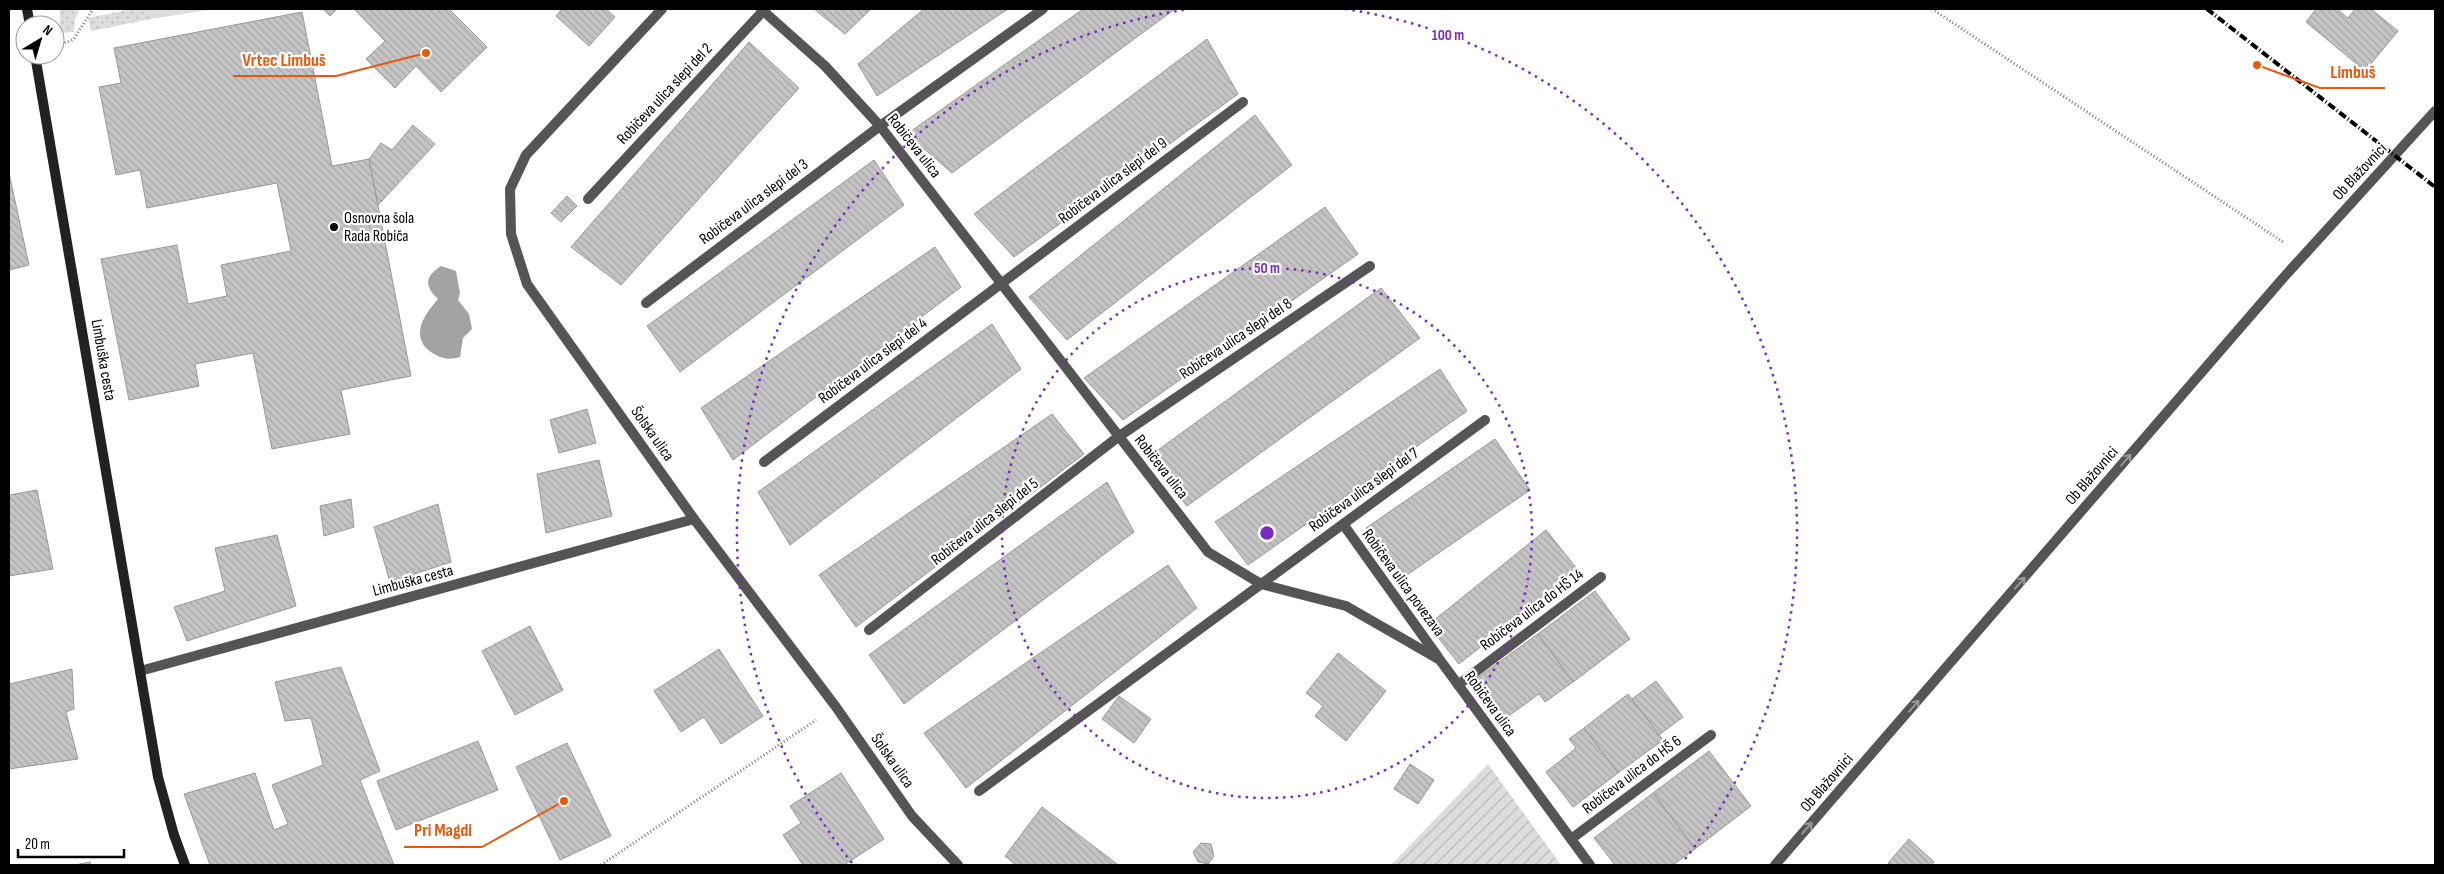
<svg xmlns="http://www.w3.org/2000/svg" width="2444" height="874" viewBox="0 0 2444 874" font-family="'Sofia Sans Condensed',sans-serif">
	<style>
		.grass { fill: url(#grass-dots) }
		.park { fill: #dcdcdc }
		.garden { fill: url(#garden-furrows) }
		.water { fill: #a3a3a3 }
		.building { fill: url(#building-back-hatch); stroke: #999 }
		.lines { fill: none; stroke-linecap: round; stroke-linejoin: round }
		.path { stroke: #777; stroke-width: 3; stroke-dasharray: 1 2.5; stroke-linecap: butt }
		.street { stroke: #555; stroke-width: 10 }
		.secondary { stroke: #222; stroke-width: 10 }
		.rail { stroke: #000; stroke-width: 4; stroke-dasharray: 8 2.5 1 2.5; stroke-linecap: butt }
		.oneway { stroke: #999 }
		.ring { fill: none; stroke: #7b2cbf; stroke-width: 2.5; stroke-dasharray: 2.5 5 }
		.poi-dot { fill: #000; stroke: #fff; stroke-width: 2 }
		.labels { text-anchor: middle; dominant-baseline: central; stroke-width: 4.5; stroke-linejoin: round; paint-order: stroke }
		.street-label { font-size: 16px; fill: #000; stroke: #fff }
		.poi-label { font-size: 16px; fill: #000; stroke: #fff; text-anchor: start }
		.centre { fill: #7b2cbf; stroke: #fff; stroke-width: 2.5 }
		.ring-label { font-size: 15px; text-anchor: middle; font-weight: bold; fill: #7b2cbf; stroke: #fff; stroke-width: 4.5; stroke-linejoin: round; paint-order: stroke }
		.leader { fill: none; stroke: #e8590c; stroke-width: 2 }
		.callout-dot { fill: #e8590c; stroke: #fff; stroke-width: 2 }
		.callout-label { font-size: 18px; text-anchor: middle; font-weight: bold; fill: #e8590c; stroke: #fff; stroke-width: 4.5; stroke-linejoin: round; paint-order: stroke }
	</style>
	<defs>
		<pattern id="grass-dots" width="8" height="8" patternUnits="userSpaceOnUse" patternTransform="scale(1.25)"><rect width="8" height="8" fill="#dcdcdc"/><path d="M2 2h.1M6 6h.1" fill="none" stroke="#bbb" stroke-width="1.8" stroke-linecap="round"/></pattern>
		<pattern id="garden-furrows" width="10" height="10" patternUnits="userSpaceOnUse" patternTransform="scale(1.25)"><rect width="10" height="10" fill="#dcdcdc"/><path d="M-1 1l2-2M0 10L10 0M9 11l2-2" fill="none" stroke="#bbb"/></pattern>
		<pattern id="building-back-hatch" width="6" height="6" patternUnits="userSpaceOnUse" patternTransform="scale(1.25)"><rect width="6" height="6" fill="#c4c4c4"/><path d="M-1 5l2 2M0 0l6 6M5-1l2 2" fill="none" stroke="#a7a7a7"/></pattern>
	</defs>
	<rect width="100%" height="100%" fill="#fff"/>
	<g class="grass">
		<path d="M60 9H80L75 19 74 32 60 33Z"/>
		<path d="M132 9H149L151 19 91 31 88 18Z"/>
	</g>
	<path class="park" d="M149 9H215L151 19Z"/>
	<path class="garden" d="M1488 764 1561 865H1391Z"/>
	<path class="water" d="M441 266 456 271 460 293 458 300 469 314 472 329 463 338 460 357C451 360 442 359 434 354 409 339 422 317 438 299 424 286 425 276 441 266Z"/>
	<g class="building">
		<path d="M323 9H337L330 16Z"/>
		<path d="M354 9H449L487 47 441 92 416 66 395 88 366 59 385 41Z"/>
		<path d="M562 9H606L615 17 589 46 556 16Z"/>
		<path d="M814 9H871L845 34Z"/>
		<path d="M924 9H1008L877 96 858 64Z"/>
		<path d="M1083 9H1175L952 173 907 134Z"/>
		<path d="M2316 9H2337L2348 18 2355 9H2371L2398 31 2365 71 2306 22Z"/>
		<path d="M302 12 332 166 369 159 411 376 341 390 350 434 272 449 253 353 195 364 199 386 129 400 101 259 177 245 188 304 227 296 221 265 291 251 277 183 147 208 140 170 116 175 99 87 121 83 114 48Z"/>
		<path d="M1207 39 1238 94 1014 257 974 214Z"/>
		<path d="M749 42 799 88 621 285 571 247Z"/>
		<path d="M1255 115 1292 165 1067 340 1029 297Z"/>
		<path d="M413 125 435 144 378 205 369 159 381 143 392 150Z"/>
		<path d="M874 160 904 205 680 372 647 326Z"/>
		<path d="M9 173 29 265 9 270Z"/>
		<path d="M567 196 577 206 561 222 551 213Z"/>
		<path d="M1325 207 1358 254 1123 420 1084 378Z"/>
		<path d="M935 247 961 287 733 460 701 408Z"/>
		<path d="M1381 288 1420 338 1187 506 1147 458Z"/>
		<path d="M992 324 1021 369 790 545 758 492Z"/>
		<path d="M1440 369 1467 411 1248 565 1215 522Z"/>
		<path d="M587 409 596 443 559 453 550 420Z"/>
		<path d="M1052 414 1084 454 856 627 819 575Z"/>
		<path d="M1495 439 1530 490 1401 579 1366 528Z"/>
		<path d="M599 460 612 516 546 533 537 474Z"/>
		<path d="M1107 482 1134 532 904 704 869 655Z"/>
		<path d="M37 490 53 569 9 576V495Z"/>
		<path d="M351 499 354 527 324 536 320 506Z"/>
		<path d="M438 504 451 562 390 582 374 527Z"/>
		<path d="M1546 530 1578 570 1459 664 1428 625Z"/>
		<path d="M277 535 296 606 187 641 174 607 225 591 215 548Z"/>
		<path d="M1168 565 1197 608 966 788 924 733Z"/>
		<path d="M1595 591 1630 639 1573 682 1538 634Z"/>
		<path d="M530 626 563 690 515 715 482 651Z"/>
		<path d="M1538 634 1573 682 1545 702 1539 694 1506 718 1477 678Z"/>
		<path d="M719 649 763 716 721 744 704 717 681 732 654 691Z"/>
		<path d="M1338 653 1386 691 1346 741 1315 716 1323 706 1306 693Z"/>
		<path d="M341 667 380 771 360 780 394 865H210L184 794 255 773 274 830 288 824 272 785 323 765 311 718 285 721 275 682Z"/>
		<path d="M72 669 74 709 66 712 78 759 9 769V684Z"/>
		<path d="M1656 681 1683 717 1659 735 1632 699Z"/>
		<path d="M1628 694 1663 740 1618 773 1584 728Z"/>
		<path d="M1119 696 1151 719 1134 743 1102 719Z"/>
		<path d="M1584 728 1618 773 1573 807 1546 772 1576 748 1569 739Z"/>
		<path d="M478 741 498 790 396 830 377 781Z"/>
		<path d="M567 743 611 836 560 860 516 767Z"/>
		<path d="M1709 751 1751 806 1695 849 1653 793Z"/>
		<path d="M1410 764 1434 780 1418 804 1394 789Z"/>
		<path d="M841 773 884 839 844 865H803L783 835 801 823 790 806Z"/>
		<path d="M1653 793 1695 849 1673 865H1615L1594 838Z"/>
		<path d="M1042 807 1117 864 1116 865H1016L1005 856Z"/>
		<path d="M1909 839 1934 862 1931 865H1891L1888 863Z"/>
		<path d="M1201 843 1211 844 1214 856 1208 864 1198 862 1193 852Z"/>
		<path d="M90 862 91 865H75Z"/>
	</g>
	<g class="lines">
		<g class="path">
			<path d="M1932 9 2283 242"/>
			<path d="M58 45 73 40 93 9"/>
			<path d="M601 865 816 720"/>
		</g>
		<g class="street">
			<path d="M662 9 526 155 510 189 511 234 527 284 694 519 836 707 912 816 958 865"/>
			<path d="M761 9 825 66 880 126 1208 552 1261 584 1346 606 1440 660 1590 865"/>
			<path d="M588 199 765 9"/>
			<path d="M646 303 880 126 1043 9"/>
			<path d="M764 462 1243 102"/>
			<path d="M1343 524 1438 657"/>
			<path d="M869 630 1118 437 1370 266"/>
			<path d="M140 671 694 519"/>
			<path d="M1458 685 1601 577"/>
			<path d="M979 791 1485 420"/>
			<path d="M1571 839 1711 735"/>
			<path d="M1775 865 2284 277 2435 111"/>
		</g>
		<g class="secondary">
			<path d="M27 9 30 25"/>
			<path d="M35 55 158 777 174 835 185 865"/>
		</g>
		<path class="rail" d="M2207 9 2435 187"/>
	</g>
	<defs><path id="oneway-shaft" d="M-6 0H5M1.5-3L5.5 0L1.5 3" fill="none" stroke-width="1.6" stroke-linecap="round" stroke-linejoin="round" transform="scale(1.25)"/></defs>
	<g class="oneway">
		<use href="#oneway-shaft" transform="translate(2126 460) rotate(-49)"/>
		<use href="#oneway-shaft" transform="translate(2020 583) rotate(-49)"/>
		<use href="#oneway-shaft" transform="translate(1914 706) rotate(-49)"/>
		<use href="#oneway-shaft" transform="translate(1807 828) rotate(-49)"/>
	</g>
	<g class="ring">
		<circle cx="1267" cy="533" r="265"/>
		<path d="M852 863A530 530 0 0 1 1189 9M1345 9A530 530 0 0 1 1682 863"/>
	</g>
	<circle class="poi-dot" cx="334" cy="227" r="5"/>
	<g class="labels">
		<g class="street-label">
			<text transform="translate(665 94) rotate(-47)">Robičeva ulica slepi del 2</text>
			<text transform="translate(914 146) rotate(52)">Robičeva ulica</text>
			<text transform="translate(2360 172) rotate(-47)">Ob Blažovnici</text>
			<text transform="translate(1113 181) rotate(-37)">Robičeva ulica slepi del 9</text>
			<text transform="translate(754 202) rotate(-37)">Robičeva ulica slepi del 3</text>
			<text transform="translate(1236 339) rotate(-34)">Robičeva ulica slepi del 8</text>
			<text transform="translate(103 360) rotate(80)">Limbuška cesta</text>
			<text transform="translate(873 361) rotate(-37)">Robičeva ulica slepi del 4</text>
			<text transform="translate(652 434) rotate(55)">Šolska ulica</text>
			<text transform="translate(1161 467) rotate(52)">Robičeva ulica</text>
			<text transform="translate(2092 476) rotate(-49)">Ob Blažovnici</text>
			<text transform="translate(1364 490) rotate(-36)">Robičeva ulica slepi del 7</text>
			<text transform="translate(985 522) rotate(-38)">Robičeva ulica slepi del 5</text>
			<text transform="translate(413 581) rotate(-15)">Limbuška cesta</text>
			<text transform="translate(1403 583) rotate(54)">Robičeva ulica povezava</text>
			<text transform="translate(1532 610) rotate(-37)">Robičeva ulica do HŠ 14</text>
			<text transform="translate(1490 704) rotate(54)">Robičeva ulica</text>
			<text transform="translate(892 761) rotate(55)">Šolska ulica</text>
			<text transform="translate(1632 775) rotate(-37)">Robičeva ulica do HŠ 6</text>
			<text transform="translate(1827 783) rotate(-49)">Ob Blažovnici</text>
		</g>
		<g class="poi-label">
			<text x="344" y="218">Osnovna šola<tspan x="344" dy="18">Rada Robiča</tspan></text>
		</g>
	</g>
	<circle cx="1267" cy="533" r="8" class="centre"/>
	<g class="ring-label">
		<text x="1448" y="40">100 m</text>
		<text x="1267" y="273">50 m</text>
	</g>
	<path class="leader" d="M426 53L336 76H233M2257 65L2320 88H2385M564 801L482 847H404"/>
	<g class="callout-dot">
		<circle cx="426" cy="53" r="5"/>
		<circle cx="2257" cy="65" r="5"/>
		<circle cx="564" cy="801" r="5"/>
	</g>
	<g class="callout-label">
		<text x="284" y="66">Vrtec Limbuš</text>
		<text x="2353" y="78">Limbuš</text>
		<text x="443" y="836">Pri Magdi</text>
	</g>
	<rect width="2444" height="874" fill="none" stroke="#000000" stroke-width="20"/>
	<g transform="translate(40 40) rotate(38)"><circle r="24" fill="#ffffff" stroke="#999999"/>
	<path d="M0-4L9 19L0 12L-9 19Z" fill="#000000"/>
	<text y="-8" font-size="14" font-weight="bold" text-anchor="middle" fill="#000000">N</text>
	</g>
	<path d="M18 849v8h106v-8" fill="none" stroke="#000000" stroke-width="2.5"/>
	<text x="25" y="849" font-size="15" fill="#000000" stroke="#ffffff" stroke-width="4" paint-order="stroke">20 m</text>
</svg>
